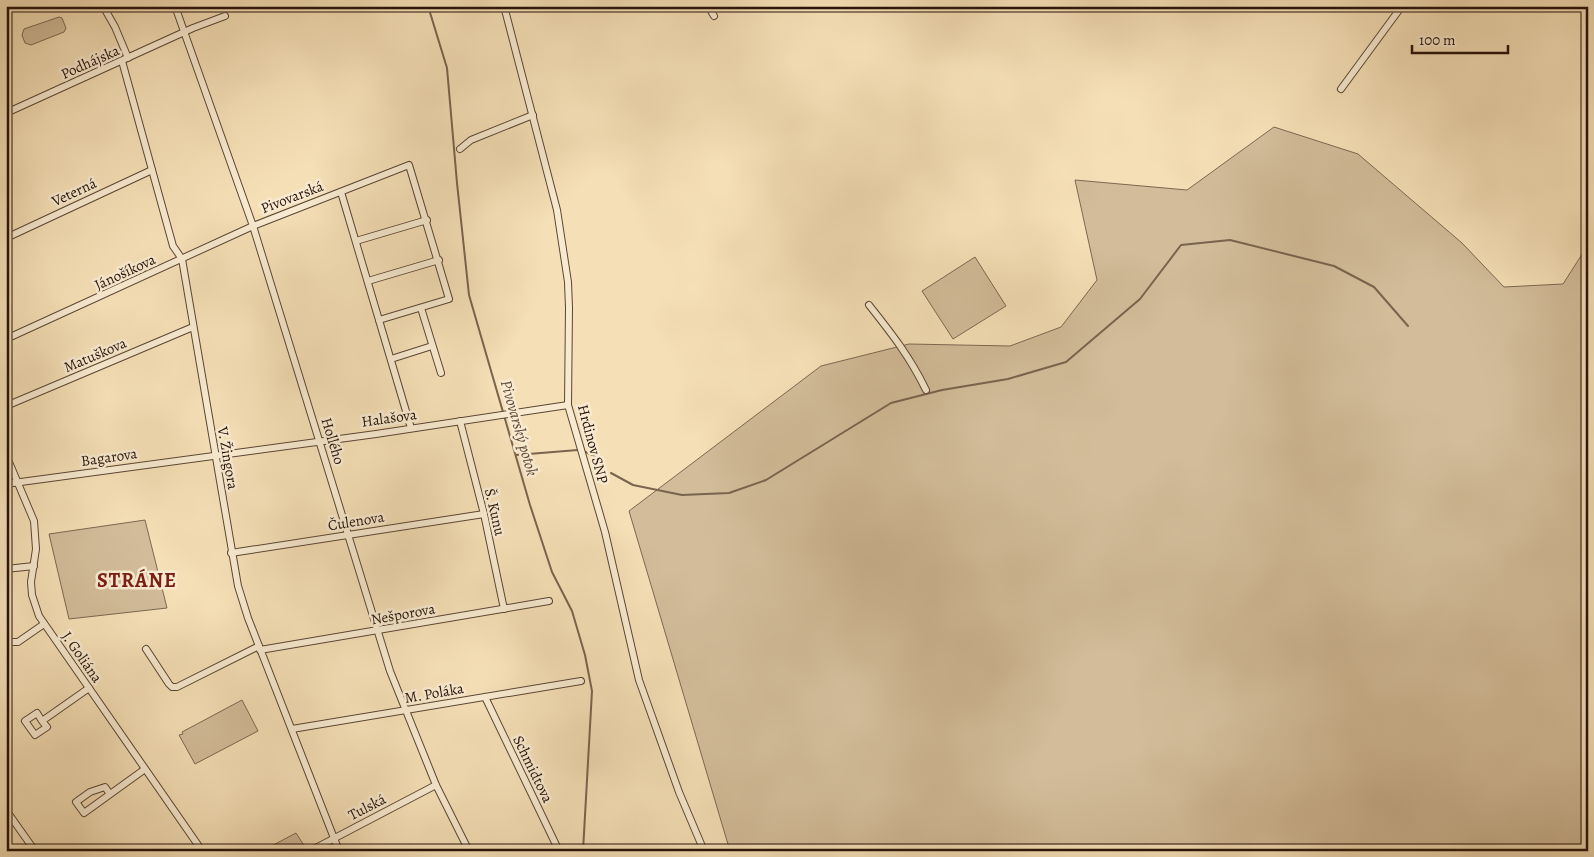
<svg xmlns="http://www.w3.org/2000/svg" width="1594" height="857" viewBox="0 0 1594 857" font-family="Alegreya,serif">
	<style>
		.green { fill: #d2bc99; stroke: #7c6852 }
		.lines { fill: none; stroke-linecap: round; stroke-linejoin: round }
		.stream { stroke: #79644e; stroke-width: 2 }
		.minor-casing { stroke: #5a4635; stroke-width: 8 }
		.minor { stroke: #f8ead0; stroke-width: 6 }
		.labels { text-anchor: middle; dominant-baseline: central; stroke-width: 5; stroke-linejoin: round; paint-order: stroke }
		.street-label { font-size: 15px; fill: #27130a; stroke: #f8ead0 }
		.water-label { font-size: 16px; font-style: italic; fill: #5d4938; stroke: #f8ead0 }
		.district-label { font-size: 20px; font-weight: bold; letter-spacing: 1px; fill: #7a1f14; stroke: #f8ead0 }
	</style>
	<rect width="100%" height="100%" fill="#f5dfb6"/>
	<filter id="stains"><feTurbulence type="fractalNoise" baseFrequency=".004" numOctaves="4"/><feColorMatrix values="0 0 0 0 .2 0 0 0 0 .09 0 0 0 0 .02 0 0 0 .5 -.17"/></filter>
	<radialGradient id="worn" r=".72"><stop offset=".6" stop-color="#630" stop-opacity="0"/><stop offset="1" stop-color="#630" stop-opacity=".3"/></radialGradient>
	<g class="green">
		<path d="M59 17 62 18 66 28 64 32 31 45 25 43 22 35 24 29Z"/>
		<path d="M1274 127 1358 154 1462 243 1504 287 1563 284 1588 245V851H730L629 511 821 366 909 344 1010 346 1061 327 1097 280 1075 180 1187 190Z"/>
		<path d="M975 257 1006 306 953 339 922 291Z"/>
		<path d="M145 520 167 608 69 619 49 534Z"/>
		<path d="M242 700 258 731 195 764 179 735 183 734 182 732Z"/>
		<path d="M296 833 305 847 299 851H262Z"/>
	</g>
	<g class="lines">
		<g class="stream">
			<path d="M428 6 447 68 457 183 469 295 530 505 552 572 572 611 585 655 592 691 583 851"/>
			<path d="M583 451 595 456 601 463"/>
			<path d="M516 455 578 450"/>
			<path d="M611 473 633 485 682 495 729 493 766 480 891 403 942 390 1008 379 1066 362 1140 299 1181 245 1230 240 1334 266 1374 287 1408 326"/>
		</g>
		<defs>
			<g id="minor">
				<path d="M103 6 115 27 128 58"/>
				<path d="M175 6 253 226 390 671 436 785 469 851"/>
				<path d="M504 6 557 210 568 282 569 308 568 405 605 532 639 680 679 792 704 851"/>
				<path d="M708 6 714 16"/>
				<path d="M122 61 173 246 182 259 238 586 248 618 339 851"/>
				<path d="M1341 89 1402 6"/>
				<path d="M6 113 193 28 225 16"/>
				<path d="M460 149 471 140 533 115"/>
				<path d="M341 192 411 428"/>
				<path d="M6 238 152 170"/>
				<path d="M356 241 427 220"/>
				<path d="M368 281 439 260"/>
				<path d="M869 305C892 334 910 357 926 390"/>
				<path d="M421 308 441 373"/>
				<path d="M6 339 253 226 409 165 449 299 379 320"/>
				<path d="M391 359 432 346"/>
				<path d="M6 406 193 327"/>
				<path d="M460 421 484 514 504 609"/>
				<path d="M6 455 34 521 36 549 31 582 32 595 39 616 198 845 199 851"/>
				<path d="M6 484 376 434 568 405"/>
				<path d="M231 553 484 514"/>
				<path d="M6 569 34 566"/>
				<path d="M6 642H18L44 624"/>
				<path d="M146 649 169 684 172 687H177L259 646"/>
				<path d="M260 650 549 601"/>
				<path d="M485 697 559 851"/>
				<path d="M42 721 37 713 25 721 35 735 47 727 42 721 89 688"/>
				<path d="M292 729 581 681"/>
				<path d="M110 794 105 787 90 792 76 802 84 813 145 769"/>
				<path d="M6 810 35 851"/>
				<path d="M171 851H187"/>
				<path d="M310 851 436 785"/>
			</g>
		</defs>
		<use href="#minor" class="minor-casing"/>
		<use href="#minor" class="minor"/>
	</g>
	<g class="labels">
		<g class="street-label">
			<text transform="translate(90 62) rotate(-24)">Podhájska</text>
			<text transform="translate(74 192) rotate(-25)">Veterná</text>
			<text transform="translate(292 197) rotate(-21)">Pivovarská</text>
			<text transform="translate(125 272) rotate(-25)">Jánošíkova</text>
			<text transform="translate(95 355) rotate(-23)">Matuškova</text>
			<text transform="translate(389 418) rotate(-8)">Halašova</text>
			<text transform="translate(333 441) rotate(73)">Hollého</text>
			<text transform="translate(593 444) rotate(75)">Hrdinov SNP</text>
			<text transform="translate(109 457) rotate(-8)">Bagarova</text>
			<text transform="translate(228 458) rotate(80)">V. Žingora</text>
			<text transform="translate(495 512) rotate(77)">Š. Kunu</text>
			<text transform="translate(356 521) rotate(-9)">Čulenova</text>
			<text transform="translate(403 614) rotate(-10)">Nešporova</text>
			<text transform="translate(82 657) rotate(55)">J. Goliána</text>
			<text transform="translate(434 693) rotate(-10)">M. Poláka</text>
			<text transform="translate(533 769) rotate(64)">Schmidtova</text>
			<text transform="translate(367 807) rotate(-27)">Tulská</text>
		</g>
		<g class="water-label">
			<text transform="translate(519 428) rotate(74)">Pivovarský potok</text>
		</g>
		<g class="district-label">
			<text x="137" y="580">STRÁNE</text>
		</g>
	</g>
	<rect width="1594" height="857" fill="none" stroke="#f5dfb6" stroke-width="25"/>
	<rect x="8" y="8" width="1579" height="842" fill="none" stroke="#27130a" stroke-width="2.5"/>
	<rect x="12" y="12" width="1569" height="832" fill="none" stroke="#27130a"/>
	<path d="M1412 45v8h96v-8" fill="none" stroke="#27130a" stroke-width="2.5"/>
	<text x="1419" y="45" font-size="15" fill="#27130a" stroke="#f8ead0" stroke-width="4" paint-order="stroke">100 m</text>
	<rect width="100%" height="100%" filter="url(#stains)"/>
	<rect width="100%" height="100%" fill="url(#worn)"/>
</svg>
